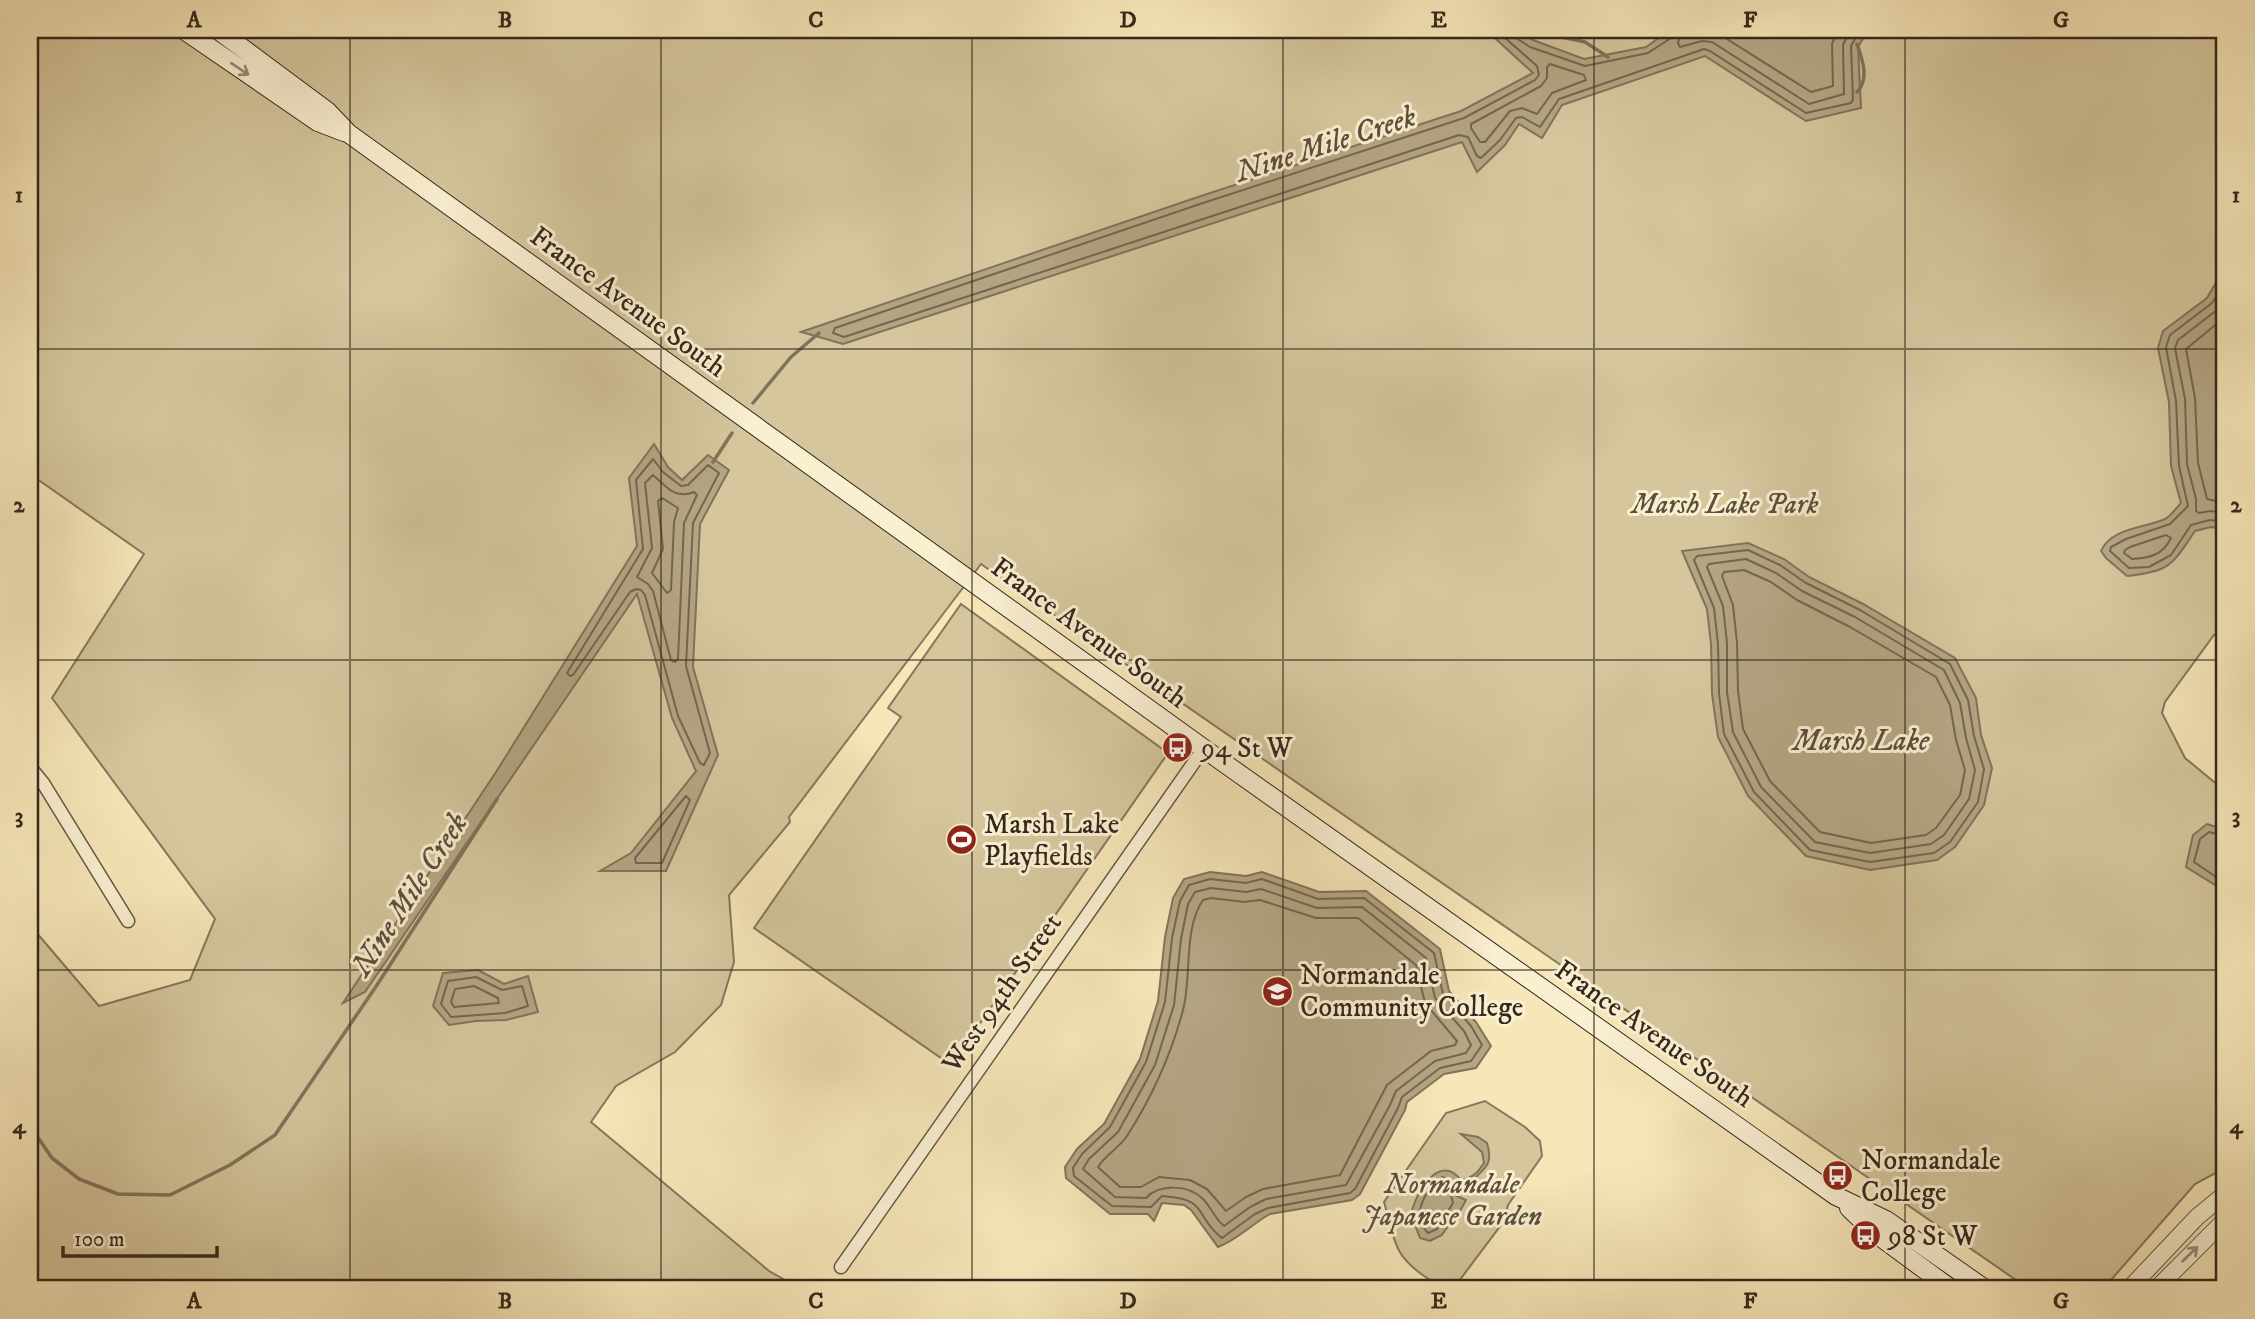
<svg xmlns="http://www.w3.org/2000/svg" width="2255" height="1319" viewBox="0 0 2255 1319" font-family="'IM FELL DW Pica',serif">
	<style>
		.green { fill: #d5c69d; stroke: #84775c; stroke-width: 2 }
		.water { fill: #b4a583; stroke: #81735a; stroke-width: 2 }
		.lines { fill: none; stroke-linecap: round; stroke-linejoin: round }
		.shore { stroke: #746650; stroke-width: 2 }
		.stream { stroke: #81735a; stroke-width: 3.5 }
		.minor-casing { stroke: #645843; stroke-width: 15 }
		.tertiary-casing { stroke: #645843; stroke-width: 18 }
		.secondary-casing { stroke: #34281c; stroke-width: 20 }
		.minor { stroke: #f9efd1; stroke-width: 12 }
		.tertiary { stroke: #f9efd1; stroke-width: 16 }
		.secondary { stroke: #f9efd1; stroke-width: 18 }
		.oneway { stroke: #968c76 }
		.grid { fill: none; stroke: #34281c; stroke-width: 2; stroke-opacity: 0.55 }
		.labels { text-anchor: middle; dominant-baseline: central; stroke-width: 6; stroke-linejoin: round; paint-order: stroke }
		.street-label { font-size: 28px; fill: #34281c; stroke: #f9efd1 }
		.park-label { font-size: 28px; font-style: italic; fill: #5c503c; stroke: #f9efd1 }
		.poi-label { font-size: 28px; fill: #34281c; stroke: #f9efd1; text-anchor: start }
		.water-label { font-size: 30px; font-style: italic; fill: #5a4e3b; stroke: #f9efd1 }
		.neatline { fill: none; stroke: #34281c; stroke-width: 2.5 }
		.grid-label { font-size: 23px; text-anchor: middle; font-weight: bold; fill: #34281c }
	</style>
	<rect width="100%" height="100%" fill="#f6e6b8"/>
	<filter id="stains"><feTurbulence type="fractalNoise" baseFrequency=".00286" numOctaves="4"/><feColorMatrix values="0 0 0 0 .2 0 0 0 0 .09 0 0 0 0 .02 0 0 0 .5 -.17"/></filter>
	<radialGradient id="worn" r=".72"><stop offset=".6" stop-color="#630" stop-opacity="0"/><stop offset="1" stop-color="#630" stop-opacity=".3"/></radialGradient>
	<g class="green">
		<path d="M30 30H2225V633L2214 635 2165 702 2162 713 2185 758 2225 791V1168L2195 1184 2103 1289H2029L981 564 789 817 790 822 729 895 734 962 721 1005 675 1052 616 1086 591 1122 769 1271 801 1289H30V925L99 1006 190 980 215 919 52 698 144 554 30 474Z"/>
		<path d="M961 604 1168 753 951 1065 754 928 901 717 888 708Z"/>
		<path d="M1485 1101 1525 1127 1540 1141 1542 1156 1508 1205 1504 1221 1453 1289C1442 1289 1436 1284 1427 1278 1392 1255 1395 1240 1384 1202L1446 1113Z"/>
	</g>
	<g class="water">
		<path d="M1486 30H1516L1533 40 1584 59 1646 47 1670 30H1868L1858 47 1861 108 1806 121 1705 56 1562 105 1542 138 1519 124 1505 145 1477 172 1462 142 843 344 801 332 1198 197 1461 111 1533 73Z"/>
		<path d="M2225 267V529L2211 527 2195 531C2172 565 2170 572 2127 576L2106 558 2101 551C2111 528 2145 528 2165 519 2171 516 2176 508 2181 503L2171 466 2169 402 2158 348 2163 331 2207 298Z"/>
		<path d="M654 444 668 467 682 480 708 455 729 470 700 524 693 667 718 755 666 871H600L631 853 696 771 672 718 637 594 365 992 343 1003 496 772 637 546 629 478Z"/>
		<path d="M1748 543 1784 559 1809 577 1863 604 1955 658 1976 698 1981 735 1992 768 1984 805 1955 847 1937 860 1870 870 1806 856 1748 796 1718 737 1712 694 1711 644 1707 609 1682 551Z"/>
		<path d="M2207 824 2225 830V891L2186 867 2193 835Z"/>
		<path d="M1210 872 1246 876 1262 872 1319 892 1366 891 1440 949 1449 991 1476 1022 1491 1046 1476 1068 1444 1074 1407 1102 1405 1110 1360 1194 1352 1200 1270 1214C1252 1224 1237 1240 1218 1247L1191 1210 1184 1205 1162 1203 1154 1221 1148 1214H1110L1066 1178 1065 1167 1077 1149 1104 1124 1140 1059 1158 1001 1165 937 1173 898 1184 879Z"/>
		<path d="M478 970 504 984 528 976 538 1012 506 1020 476 1021 449 1025 433 1006 443 973Z"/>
		<path d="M1461 1134 1478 1137 1487 1143C1495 1170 1480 1167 1470 1186L1457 1191V1196L1466 1200 1460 1211 1453 1212 1454 1217 1442 1235 1430 1241 1420 1238 1411 1215C1415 1193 1439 1152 1461 1180 1473 1178 1478 1172 1484 1163L1482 1152Z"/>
	</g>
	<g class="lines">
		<g class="shore">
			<path d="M1496 30 1537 66 1539 75 1535 80 1464 118 1200 204 835 328 833 333 844 337 1459 135 1468 137 1477 156 1481 158 1500 140 1516 118 1522 117 1540 127 1559 99 1704 49 1710 51 1806 113 1851 103 1853 99 1851 46 1860 30"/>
			<path d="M1513 30 1516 38 1530 47 1585 66 1648 53 1671 38 1673 30"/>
			<path d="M1682 30 1678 43 1680 47 1702 41 1712 42 1809 104 1844 94 1843 45 1850 30"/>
			<path d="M1693 30H1708L1719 34 1811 92 1833 86 1832 44 1838 30"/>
			<path d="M1550 64 1584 75 1586 80 1552 93 1537 114 1522 108 1510 111 1485 142H1480L1471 128V124L1541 86 1547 78V67Z"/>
			<path d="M2225 283 2212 303 2170 335 2166 347 2176 401 2179 466 2188 506 2170 524 2126 539 2111 547 2110 551 2129 568 2149 567 2171 555 2191 525 2210 520 2225 522"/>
			<path d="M2225 300 2217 310 2178 340 2175 348 2185 399 2187 464 2196 499V511L2199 513 2210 511 2225 513"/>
			<path d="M2225 317 2186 349 2195 398 2198 463 2207 499 2225 503"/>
			<path d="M653 459 663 472 681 486 688 485 708 465 719 473 693 523 686 666 710 753 704 765 700 763 678 716 645 595 641 590 636 589 630 592 573 675 570 676 567 673 643 549 636 480Z"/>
			<path d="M653 475C666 486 675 500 694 492L697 495 684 523 678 659 675 662 671 660 653 591 648 584 637 577 652 548 645 483Z"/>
			<path d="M662 498 678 508 674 522 671 590 667 593 652 573 663 549 658 501Z"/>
			<path d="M2166 535 2171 538C2163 555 2150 558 2132 559L2124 553 2125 550 2130 547Z"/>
			<path d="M1748 550 1780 565 1806 583 1860 610 1950 664 1968 700 1974 736 1984 769 1978 802 1950 842 1934 853 1870 862 1810 850 1754 792 1724 734 1719 693 1718 644 1714 608 1694 560 1697 556Z"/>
			<path d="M1746 559 1776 573 1802 591 1855 617 1944 670 1960 703 1966 738 1975 770 1969 799 1944 835 1931 844 1870 853 1815 842 1761 787 1733 732 1727 692V643L1723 606 1707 567 1709 564Z"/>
			<path d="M1744 570 1771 582 1797 600 1850 627 1936 677 1950 705 1956 740 1965 770 1960 795 1936 828 1926 835 1871 843 1820 832 1770 781 1743 729 1738 691 1737 643 1733 605 1722 576 1724 572Z"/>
			<path d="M686 796 690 800 662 863H636L635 858Z"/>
			<path d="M2225 836 2209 832 2200 839 2194 862 2225 883"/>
			<path d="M1210 879 1246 883 1262 879 1318 899 1364 898 1434 953 1443 994 1471 1026 1482 1045 1471 1061 1440 1068 1402 1097 1398 1108 1355 1189 1350 1193 1268 1208 1255 1214 1222 1238C1193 1215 1210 1199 1162 1196L1151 1207 1112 1206 1074 1176 1073 1168 1082 1154 1110 1127 1146 1062 1165 1002 1172 938 1180 901 1189 885Z"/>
			<path d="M1211 888 1246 892 1261 889 1317 908 1362 907 1426 958 1435 998 1464 1031 1471 1045 1466 1053 1435 1061 1396 1091 1390 1105 1346 1185 1266 1199 1250 1207 1224 1226C1215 1219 1211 1207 1203 1199 1188 1184 1159 1184 1146 1198L1115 1197 1083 1169 1089 1159 1118 1132 1155 1065 1174 1005 1181 939 1188 904 1195 892Z"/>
			<path d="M1211 898 1244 902 1260 900 1316 918H1358L1416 965 1425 1003 1457 1041 1455 1045 1431 1051 1387 1085 1340 1175 1263 1189 1246 1197 1226 1211 1207 1189 1190 1180 1159 1177 1141 1187H1120L1098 1167C1105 1155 1119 1148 1127 1136 1152 1097 1171 1055 1183 1010 1192 977 1183 929 1203 900Z"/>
			<path d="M476 977 502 990 522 986 528 1006 505 1013 451 1017 441 1004 448 981Z"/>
			<path d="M474 986 498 998 499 1003 454 1007 451 1002 455 989Z"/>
			<path d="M1442 1177 1453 1182 1450 1192 1453 1203 1437 1229 1428 1233C1410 1215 1425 1190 1442 1177Z"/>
		</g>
		<g class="stream">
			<path d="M1528 30 1585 42 1608 57"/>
			<path d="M1857 92C1870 79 1862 59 1857 44"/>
			<path d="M753 403 791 357 819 333"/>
			<path d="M713 462 732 433"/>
			<path d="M30 1126 52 1158 79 1179 118 1194 170 1195 230 1165 275 1135 377 985 497 799"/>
		</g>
		<defs>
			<g id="minor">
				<path d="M30 767 43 783 128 921"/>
				<path d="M841 1267 1204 748"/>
			</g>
			<g id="tertiary">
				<path d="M2129 1289 2197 1217 2225 1194"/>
				<path d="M2156 1289 2225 1220"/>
			</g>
			<g id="secondary">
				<path d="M184 30 318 122 344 132"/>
				<path d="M218 30 327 111 348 133 1224 763 1836 1196 1886 1220 1985 1289"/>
				<path d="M1849 1208 1875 1233 1951 1289"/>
			</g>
		</defs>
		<use href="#minor" class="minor-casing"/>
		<use href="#tertiary" class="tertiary-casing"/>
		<use href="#secondary" class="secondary-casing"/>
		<use href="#minor" class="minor"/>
		<use href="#tertiary" class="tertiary"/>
		<use href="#secondary" class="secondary"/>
	</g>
	<defs><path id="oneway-shaft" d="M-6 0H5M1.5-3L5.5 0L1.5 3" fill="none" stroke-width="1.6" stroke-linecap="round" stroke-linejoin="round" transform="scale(1.75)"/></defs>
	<g class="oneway">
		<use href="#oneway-shaft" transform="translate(240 69) rotate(34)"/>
		<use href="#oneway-shaft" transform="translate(2190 1254) rotate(-44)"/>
	</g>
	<path class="grid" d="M350 30V1289M661 30V1289M972 30V1289M1283 30V1289M1594 30V1289M1905 30V1289M30 349H2225M30 660H2225M30 970H2225"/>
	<defs>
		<symbol id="bus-disc" viewBox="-11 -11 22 22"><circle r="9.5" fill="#8f2418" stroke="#f9efd1"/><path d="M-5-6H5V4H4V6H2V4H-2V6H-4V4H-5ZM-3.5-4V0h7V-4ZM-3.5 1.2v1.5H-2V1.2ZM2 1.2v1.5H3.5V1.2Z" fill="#fff"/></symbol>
		<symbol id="stadium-disc" viewBox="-11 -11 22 22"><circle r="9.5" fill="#8f2418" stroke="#f9efd1"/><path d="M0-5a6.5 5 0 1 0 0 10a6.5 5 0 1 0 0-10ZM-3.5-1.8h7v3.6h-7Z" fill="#fff"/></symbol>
		<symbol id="university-disc" viewBox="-11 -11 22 22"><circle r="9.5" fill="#8f2418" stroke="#f9efd1"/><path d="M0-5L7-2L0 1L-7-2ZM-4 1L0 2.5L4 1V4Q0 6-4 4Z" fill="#fff"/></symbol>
	</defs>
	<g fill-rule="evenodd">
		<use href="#bus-disc" x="1160" y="730" width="35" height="35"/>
		<use href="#stadium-disc" x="944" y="822" width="35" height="35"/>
		<use href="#university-disc" x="1260" y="974" width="35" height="35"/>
		<use href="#bus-disc" x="1820" y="1158" width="35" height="35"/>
		<use href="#bus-disc" x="1848" y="1218" width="35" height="35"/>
	</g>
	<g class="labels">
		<g class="street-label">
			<text transform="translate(628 302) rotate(36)">France Avenue South</text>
			<text transform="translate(1089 633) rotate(36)">France Avenue South</text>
			<text transform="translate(1002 993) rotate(-55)">West 94th Street</text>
			<text transform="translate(1654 1034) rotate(35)">France Avenue South</text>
		</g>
		<g class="park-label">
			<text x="1725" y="504">Marsh Lake Park</text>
			<text x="1452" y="1184">Normandale<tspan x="1452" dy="32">Japanese Garden</tspan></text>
		</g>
		<g class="poi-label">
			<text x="1201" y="748">94 St W</text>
			<text x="984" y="824">Marsh Lake<tspan x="984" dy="32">Playfields</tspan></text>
			<text x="1300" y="975">Normandale<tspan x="1300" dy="32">Community College</tspan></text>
			<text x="1861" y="1160">Normandale<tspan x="1861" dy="32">College</tspan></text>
			<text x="1888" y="1236">98 St W</text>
		</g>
		<g class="water-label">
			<text transform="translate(1326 145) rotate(-18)">Nine Mile Creek</text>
			<text x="1861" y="741">Marsh Lake</text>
			<text transform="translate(410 895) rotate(-57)">Nine Mile Creek</text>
		</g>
	</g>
	<rect width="2255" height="1319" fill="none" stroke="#f6e6b8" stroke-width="77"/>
	<path d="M63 1246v10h154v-10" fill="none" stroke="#34281c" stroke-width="3.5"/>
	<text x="74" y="1246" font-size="21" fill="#34281c" stroke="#f9efd1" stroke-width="5" paint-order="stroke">100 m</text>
	<rect x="38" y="38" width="2178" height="1242" class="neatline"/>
	<g class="grid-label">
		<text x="194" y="27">A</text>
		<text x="505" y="27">B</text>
		<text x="816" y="27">C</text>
		<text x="1128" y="27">D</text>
		<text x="1439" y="27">E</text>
		<text x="1750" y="27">F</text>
		<text x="2061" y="27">G</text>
		<text x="19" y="202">1</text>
		<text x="2236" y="202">1</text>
		<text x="19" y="512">2</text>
		<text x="2236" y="512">2</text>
		<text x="19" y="823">3</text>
		<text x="2236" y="823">3</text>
		<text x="19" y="1133">4</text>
		<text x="2236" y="1133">4</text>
		<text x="194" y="1308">A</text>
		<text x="505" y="1308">B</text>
		<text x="816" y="1308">C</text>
		<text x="1128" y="1308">D</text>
		<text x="1439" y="1308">E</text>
		<text x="1750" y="1308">F</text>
		<text x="2061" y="1308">G</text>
	</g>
	<rect width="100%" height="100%" filter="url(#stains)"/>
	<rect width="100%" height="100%" fill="url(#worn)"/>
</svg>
